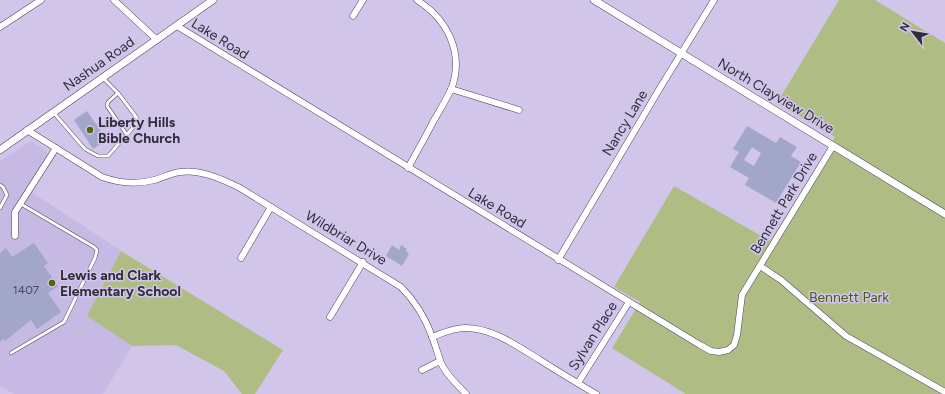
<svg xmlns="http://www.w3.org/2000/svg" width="945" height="394" viewBox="0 0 945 394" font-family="Figtree,sans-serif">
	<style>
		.built { fill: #c6b9e4 }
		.green { fill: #afbd84 }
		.building { fill: #a2a7ca; fill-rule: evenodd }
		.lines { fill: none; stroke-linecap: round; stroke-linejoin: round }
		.service-casing { stroke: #4f4564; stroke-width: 4 }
		.minor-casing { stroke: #4f4564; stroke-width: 7 }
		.tertiary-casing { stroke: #4f4564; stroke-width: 8 }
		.service { stroke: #fff; stroke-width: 3 }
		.minor { stroke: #fff; stroke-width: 6 }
		.tertiary { stroke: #fff; stroke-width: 7 }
		.poi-dot { fill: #566409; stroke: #d1c5ea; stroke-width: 1.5 }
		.labels { text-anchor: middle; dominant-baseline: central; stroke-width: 3; stroke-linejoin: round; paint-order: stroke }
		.number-label { font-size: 12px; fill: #4d4c5f }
		.street-label { font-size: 14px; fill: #312d3b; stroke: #d1c5ea }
		.poi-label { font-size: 14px; font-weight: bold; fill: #312d3b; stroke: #d1c5ea; text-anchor: start }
		.park-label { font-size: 14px; fill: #4e5a1a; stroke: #d1c5ea }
	</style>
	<rect width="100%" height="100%" fill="#d1c5ea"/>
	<path class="built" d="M31 141 46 150 48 155 27 189 121 251 87 316 132 346 103 394H14L0 386V161Z"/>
	<g class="green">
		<path d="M839 0H875L945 43V394H686L612 348 640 302 614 287 674 186 770 241 835 137 777 103Z"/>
		<path d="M121 251 283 350 255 394H242L224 371 176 345 132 346 87 316Z"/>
	</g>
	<g class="building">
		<path d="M87 111 107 140 93 149 74 120Z"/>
		<path d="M747 126 776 143 780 137 797 147 791 156 801 162 776 203 745 185 749 178 730 167 739 152 733 149ZM752 147 761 153 754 166 744 160Z"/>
		<path d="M34 243 48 263 44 266 58 286 48 293 61 312 37 329 31 320 5 341 4 339 0 342V253L6 248 12 257Z"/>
		<path d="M392 245 399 250 401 245 407 249 406 251 409 254 402 266 386 256Z"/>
	</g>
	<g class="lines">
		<defs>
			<g id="service">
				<path d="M118 93 108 102 107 106 127 135"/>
				<path d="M53 112 85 149 98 156H108L137 123V118L118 93 104 79"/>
				<path d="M0 185 3 187 7 195 0 208"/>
				<path d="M11 353 64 322 95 258 97 250 94 247 21 204"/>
			</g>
			<g id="minor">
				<path d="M114 0 157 40"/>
				<path d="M353 16 363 0"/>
				<path d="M177 26 700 345 711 351 719 352 728 350 734 345 737 335 742 295 833 146"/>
				<path d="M0 27 41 0"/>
				<path d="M451 89 519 110"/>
				<path d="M27 130 102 177C119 183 136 185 154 180 162 178 171 173 180 172 200 169 222 179 240 188L401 287C416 302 426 319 433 339 436 347 438 355 441 363 446 375 457 384 466 394"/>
				<path d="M408 168C416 153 425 138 433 122 439 111 447 99 452 87 464 52 447 19 417 0"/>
				<path d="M15 236V212L56 148"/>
				<path d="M241 258 271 207"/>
				<path d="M558 260 660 88 714 0"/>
				<path d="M760 266 781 280 846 336 945 392"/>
				<path d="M330 317 363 262"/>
				<path d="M432 337C443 333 453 328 465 328 493 328 517 346 540 360 559 372 577 383 596 394"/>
				<path d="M422 370 440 361"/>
				<path d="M578 383 629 302"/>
			</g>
			<g id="tertiary">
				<path d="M594 0 945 214"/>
				<path d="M0 150 213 0"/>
			</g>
		</defs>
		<use href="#service" class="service-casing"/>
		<use href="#minor" class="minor-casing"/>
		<use href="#tertiary" class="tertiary-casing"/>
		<use href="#service" class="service"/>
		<use href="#minor" class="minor"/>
		<use href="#tertiary" class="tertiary"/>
	</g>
	<g class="poi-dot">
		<circle cx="90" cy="130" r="4"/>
		<circle cx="52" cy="283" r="4"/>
	</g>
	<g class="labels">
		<g class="number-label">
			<text x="26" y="290">1407</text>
		</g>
		<g class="street-label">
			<text transform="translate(220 39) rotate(32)">Lake Road</text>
			<text transform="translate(99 64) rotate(-35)">Nashua Road</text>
			<text transform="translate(776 96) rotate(31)">North Clayview Drive</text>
			<text transform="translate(625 123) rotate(-59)">Nancy Lane</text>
			<text transform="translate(784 203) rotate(-59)">Bennett Park Drive</text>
			<text transform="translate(497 208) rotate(31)">Lake Road</text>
			<text transform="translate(346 238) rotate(31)">Wildbriar Drive</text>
			<text transform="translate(593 336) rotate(-58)">Sylvan Place</text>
		</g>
		<g class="poi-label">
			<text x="98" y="122">Liberty Hills<tspan x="98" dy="16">Bible Church</tspan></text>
			<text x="60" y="275">Lewis and Clark<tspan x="60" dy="16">Elementary School</tspan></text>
		</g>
		<g class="park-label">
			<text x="849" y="297">Bennett Park</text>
		</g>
	</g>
	<g transform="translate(913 32) rotate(301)" stroke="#d1c5ea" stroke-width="3" paint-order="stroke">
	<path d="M0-3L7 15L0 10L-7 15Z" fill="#312d3b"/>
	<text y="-6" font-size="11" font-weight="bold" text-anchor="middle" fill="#312d3b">N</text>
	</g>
</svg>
